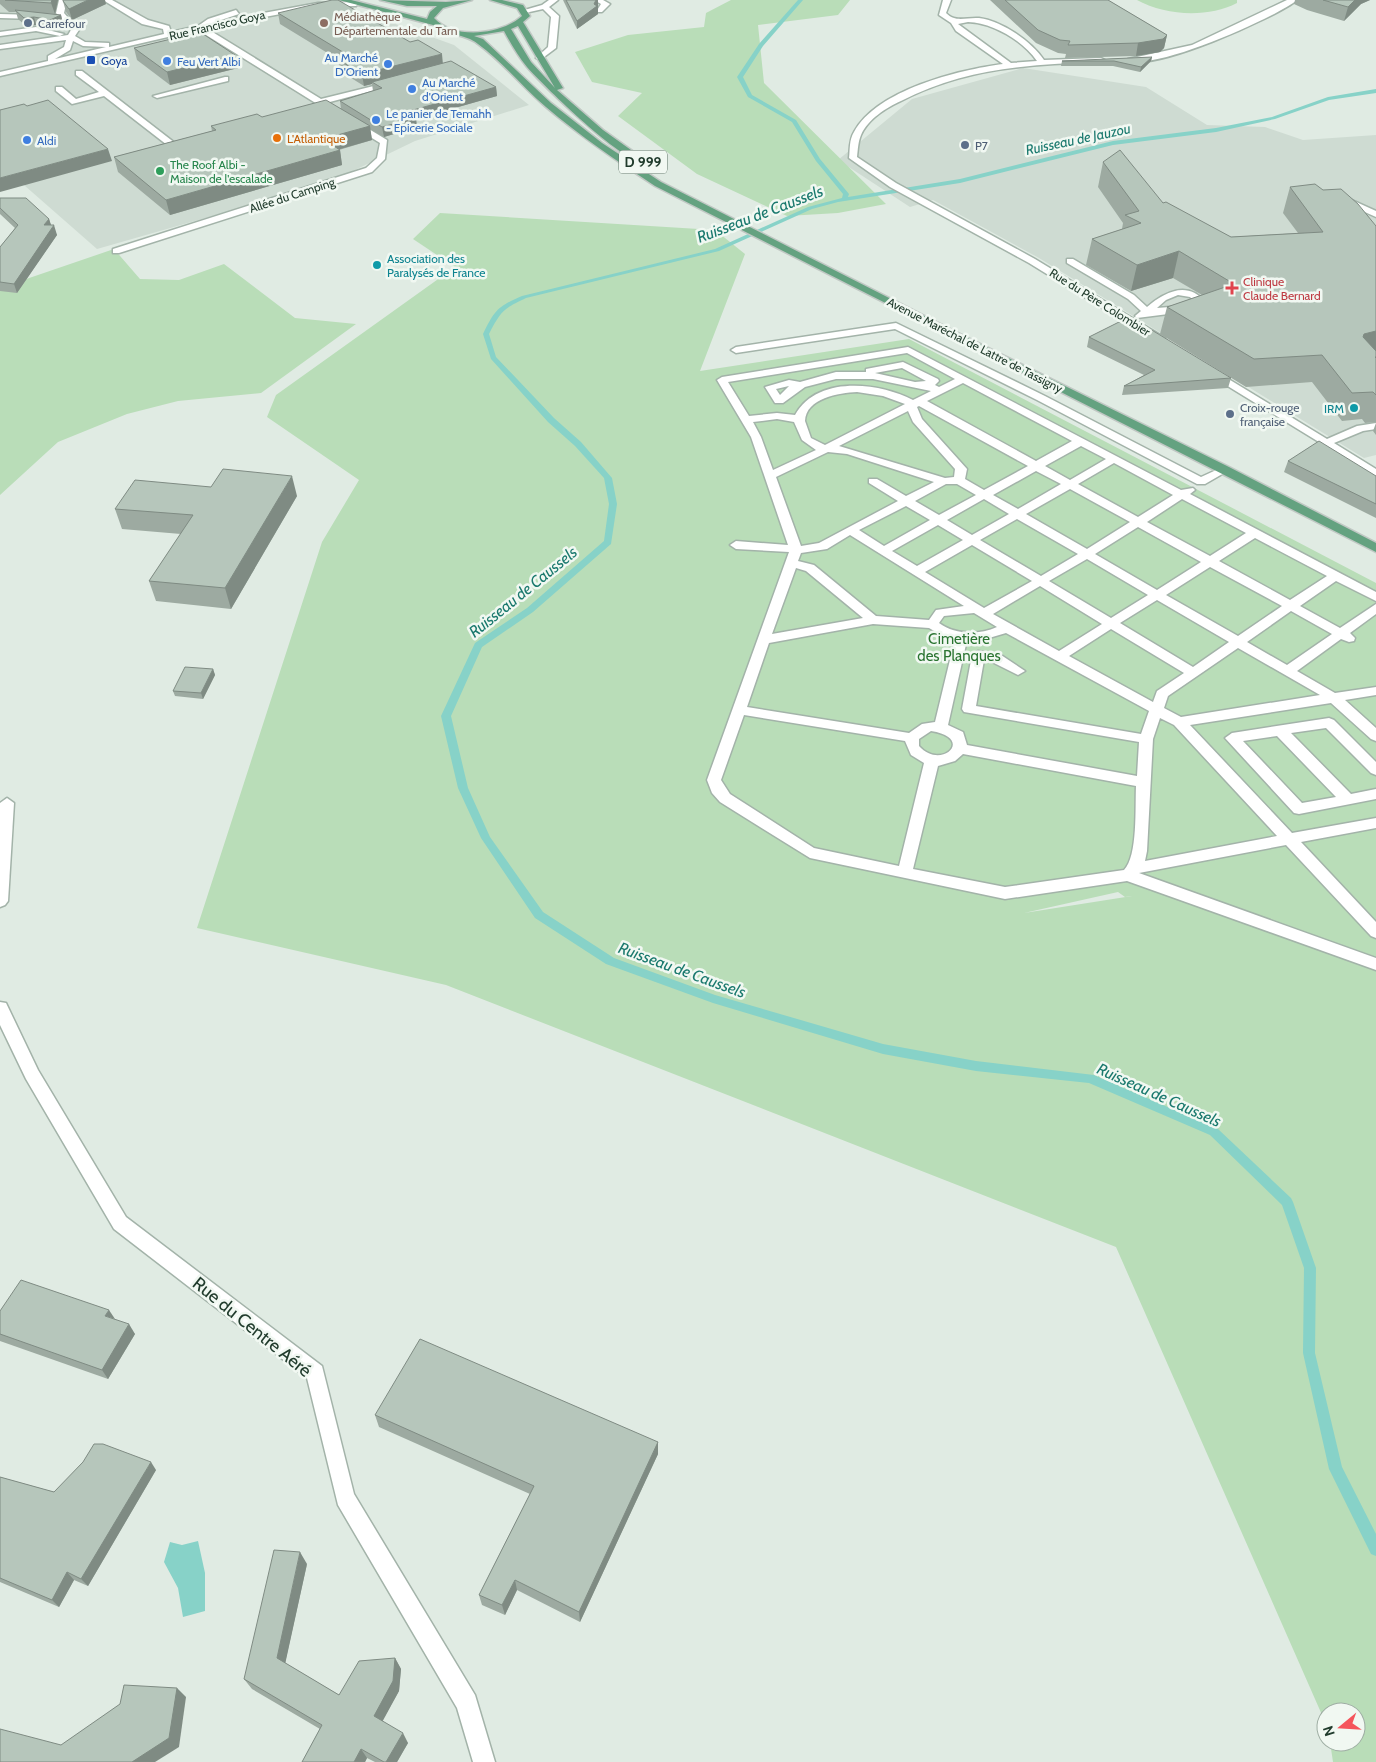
<svg xmlns="http://www.w3.org/2000/svg" width="1376" height="1762" viewBox="0 0 1376 1762" font-family="Cabin,sans-serif">
	<style>
		.built { fill: #cedbd2 }
		.green { fill: #b9ddb8; fill-rule: evenodd }
		.water { fill: #87d2c8 }
		.lines { fill: none; stroke-linecap: round; stroke-linejoin: round }
		.stream { fill: #87d2c8; fill-rule: evenodd }
		.minor-casing { stroke: #a3b3a9; stroke-width: 3 }
		.major-casing { stroke: #c1c8c4; stroke-width: 3 }
		.minor { fill: #fff; fill-rule: evenodd }
		.major { fill: #64a280; fill-rule: evenodd }
		.wall { fill: #9daaa1 }
		.shaded-wall { fill: #7f8b83 }
		.building { fill: #b6c6bb; stroke: #7f8b83 }
		.service-dot { fill: #5c6f8a; stroke: #f1f8f2; stroke-width: 2 }
		.education-dot { fill: #8d6e63; stroke: #f1f8f2; stroke-width: 2 }
		.transit-dot { fill: #1a4fb4; stroke: #f1f8f2; stroke-width: 2 }
		.shop-dot { fill: #3f7fe0; stroke: #f1f8f2; stroke-width: 2 }
		.food-dot { fill: #e8710a; stroke: #f1f8f2; stroke-width: 2 }
		.leisure-dot { fill: #2e9e5b; stroke: #f1f8f2; stroke-width: 2 }
		.culture-dot { fill: #0f9aa8; stroke: #f1f8f2; stroke-width: 2 }
		.health-dot { fill: #e0444e; stroke: #f1f8f2; stroke-width: 2 }
		.labels { text-anchor: middle; dominant-baseline: central; stroke-width: 5; stroke-linejoin: round; paint-order: stroke }
		.far-education-label { font-size: 12px; fill: #785e54; stroke: #f1f8f2; text-anchor: start }
		.far-service-label { font-size: 12px; fill: #4e5e75; stroke: #f1f8f2; text-anchor: start }
		.far-street-label { font-size: 12px; fill: #213c2d; stroke: #f1f8f2 }
		.far-shop-label { font-size: 12px; fill: #366cbe; stroke: #f1f8f2; text-anchor: start }
		.far-transit-label { font-size: 12px; fill: #164399; stroke: #f1f8f2; text-anchor: start }
		.far-food-label { font-size: 12px; fill: #c56008; stroke: #f1f8f2; text-anchor: start }
		.far-leisure-label { font-size: 12px; fill: #27864d; stroke: #f1f8f2; text-anchor: start }
		.far-culture-label { font-size: 12px; fill: #0d838f; stroke: #f1f8f2; text-anchor: start }
		.far-health-label { font-size: 12px; fill: #be3a42; stroke: #f1f8f2; text-anchor: start }
		.far-water-label { font-size: 14px; font-style: italic; fill: #1a796e; stroke: #f1f8f2 }
		.shield { fill: #f1f8f2; stroke: #5f7468; stroke-width: 1 }
		.shield-label { font-size: 14px; font-weight: bold; fill: #213c2d }
		.park-label { font-size: 15px; fill: #2a7431; stroke: #f1f8f2 }
		.water-label { font-size: 16px; font-style: italic; fill: #1a796e; stroke: #f1f8f2 }
		.near-street-label { font-size: 18px; fill: #213c2d; stroke: #f1f8f2 }
	</style>
	<rect width="100%" height="100%" fill="#e0ebe3"/>
	<g class="built">
		<path d="M0 0H319L348 7 454 45 529 105 415 141 328 183 97 249 0 164Z"/>
		<path d="M1023 68 1146 87 1207 125 1265 127 1303 140 1376 135V455L1364 458 1039 258 933 200 910 207 838 160 912 99Z"/>
	</g>
	<g class="green">
		<path d="M731 0H850L838 15 758 25 764 83 886 204 838 213 787 216 697 174 618 116 642 93 592 82 575 52 628 35 704 27 706 13Z"/>
		<path d="M1137 0H1237V3C1208 18 1166 16 1137 0Z"/>
		<path d="M440 213 715 230 745 254 700 371 909 339 1376 583V1762H1333L1330 1742H1356V1712H1326V1724L1116 1247 446 985 197 928 322 542 359 480 267 417 276 395 455 267 413 239ZM1118 892 1125 897 1132 896 1024 913Z"/>
		<path d="M114 249 140 279 179 280 224 264 295 318 356 324 261 393 178 401 127 414 58 442 0 495V288Z"/>
	</g>
	<path class="water" d="M198 1541 205 1573V1611L183 1617 178 1588 164 1562 170 1542 182 1545Z"/>
	<g class="lines">
		<path class="stream" d="M798 0H803L763 46 743 77 752 95 796 120 820 159 849 194 848 197 960 179 1113 141 1216 128 1272 117 1328 97 1376 89V93L1329 100 1275 119 1216 132 1113 145 960 183 838 202 812 209 719 251 526 298C503 309 501 311 489 334L496 357 554 418 581 442 612 478 617 504 611 544 533 612 482 647 451 716 468 788 490 837 543 912 614 958 715 995 883 1044 976 1061 1094 1075 1218 1129 1291 1198 1293 1202 1316 1268 1315 1353 1342 1467 1376 1534V1556L1371 1554 1329 1469 1303 1353 1304 1268 1282 1205 1210 1135 1089 1083 976 1071 883 1054 713 1003 606 964 535 918 481 838 458 788 441 716 475 643 527 608 604 541 609 504 604 478 575 446 548 422 491 359 483 334C495 310 497 307 522 296L715 249 808 207 842 198 843 194 816 161 792 122 748 97 737 77 759 44Z"/>
		<defs>
			<g id="minor">
				<path d="M59 0H67L64 13 79 30 75 36 85 42 109 43V47L164 34 163 29 142 24 103 0H112L148 20 169 26 171 32 198 26 208 19 236 10 239 14 215 22 318 3 359 2 356 6 318 7 206 28 321 99 394 81V85L326 103 387 140 385 159 372 172 119 253H113V249L366 168 377 158 380 143 198 30 0 76V72L48 61V56L64 47 66 40 0 49V45L68 35 71 30 56 13ZM73 41 83 46 106 47 55 59 70 50Z"/>
				<path d="M549 0H558L549 7 559 16 556 48 540 60 536 58 548 47 551 17 543 9 525 13 521 11 542 5Z"/>
				<path d="M594 0H603L610 4 602 12H596L601 4Z"/>
				<path d="M943 0H951L946 13C956 23 966 17 979 18 1002 21 1031 41 1044 60L1101 58 1105 60 1101 62C1031 64 964 68 901 101 886 108 868 119 861 135 858 142 858 149 857 157L896 183 1035 259 1165 338V342H1157L1029 263 890 187 849 158C850 149 849 140 854 132 877 90 958 70 1003 64L956 31 951 23 939 15ZM968 22C993 23 1022 40 1037 61L1011 63 958 24Z"/>
				<path d="M1287 0H1297C1277 17 1149 74 1128 59L1192 45Z"/>
				<path d="M0 14 36 15 40 17 36 19 0 18Z"/>
				<path d="M36 27 64 34 60 36 36 31 0 36V32Z"/>
				<path d="M76 71H82L175 143 187 140 191 142 171 148 104 96 72 104 56 91V87H62L76 99 99 92 76 75Z"/>
				<path d="M225 77H228V81L157 98 153 96Z"/>
				<path d="M1343 196 1376 211V217L1340 201 1339 199Z"/>
				<path d="M1067 259H1073L1134 295 1147 307C1164 292 1188 280 1205 302L1184 312 1137 318 1135 316 1141 311 1128 299 1067 263ZM1178 295 1190 297 1194 301 1182 306 1157 308 1166 300Z"/>
				<path d="M896 323 1045 396 1201 477 1225 466 1231 469 1205 484H1197L1037 400 895 329 736 353 731 350 736 347Z"/>
				<path d="M908 347 1181 490 1193 488 1195 490 1190 494 1376 592V601L1336 581 1300 606 1340 628 1376 604V614L1350 633 1355 638 1354 641 1349 642 1341 639 1297 671 1335 693 1376 687V695L1345 700 1376 728V741L1371 739 1331 703 1190 725 1292 833 1376 818V828L1301 842 1376 922V938L1371 936 1286 845 1139 873 1376 958V970L1127 881 1005 899 810 858 720 802 712 793 707 780 789 552 736 549 730 545 736 541 788 545 751 437 717 380 722 377ZM907 353 955 379 939 387 935 385 939 381 938 379 903 362 866 369V372H836L800 382 789 380 765 387 775 403H783L805 387 836 379H873L931 391 913 400C879 382 817 375 795 415L777 413 749 416 728 382ZM902 368 926 381 915 382 875 373ZM963 383 1072 441 1036 461 927 401ZM789 386 780 395 776 389ZM857 392 883 396 905 404 825 445 811 438 805 421C806 398 839 393 857 392ZM919 406 1028 466 984 490 965 479 967 469 922 419 917 407ZM908 411 913 422 955 469 954 477 945 478 839 446ZM777 419 794 422 802 440 816 450 773 470 761 437 753 422ZM1081 446 1106 459 1070 480 1045 466ZM828 452 847 454 934 482 906 496 877 479H869V483L898 501 819 543 801 546 776 477ZM1114 463 1173 495 1138 517 1078 484ZM1036 471 1061 484 1018 509 993 495ZM946 484H957L976 495 939 515 915 501ZM1070 489 1130 522 1087 549 1026 514ZM984 499 1009 514 972 535 947 520ZM1182 499 1246 533 1210 556 1147 522ZM906 506 930 520 884 546 859 530ZM1017 519 1078 554 1041 576 980 540ZM938 525 963 540 917 566 892 551ZM1138 527 1201 562 1157 590 1095 554ZM850 535 964 606 936 610 929 620 876 616 814 565 798 561 801 553 827 549ZM1255 538 1327 576 1290 600 1219 561ZM972 545 1032 581 984 608 925 572ZM1087 559 1148 595 1111 618 1049 581ZM1210 567 1282 606 1238 636 1166 595ZM796 568 806 571 863 618 772 634ZM1040 586 1102 624 1059 651 993 614ZM1157 600 1229 642 1193 667 1120 623ZM1291 611 1332 634 1287 665 1247 642ZM974 613 997 627C979 635 955 635 939 623L944 616ZM873 624 929 628 943 636 955 639 935 722 922 724 909 733 747 707 769 643ZM1111 629 1184 673 1157 691 1153 702 1069 656ZM1006 633 1149 711 1141 734 976 706 984 660 992 662 1018 675 1025 671 1001 655 978 651 972 655 962 709 964 712 1139 742 1137 776 967 745 963 732 948 725 967 640 989 638ZM1238 648 1320 695 1181 717 1164 708 1168 696ZM744 715 905 741 911 755 924 763 899 866 814 848 730 794 721 780ZM1160 718 1174 725 1277 836 1145 861 1147 851 1153 739ZM931 731C976 738 941 771 919 746V739ZM963 754 1136 786C1135 807 1138 856 1124 870L1005 887 913 869 938 766 955 761Z"/>
				<path d="M1212 369 1327 439 1357 426 1376 423V429L1363 431 1334 443 1376 469V477L1208 374 1207 372Z"/>
				<path d="M1329 718 1334 720 1376 762V775L1371 773 1326 728 1291 733 1351 794 1376 789V799L1299 814 1294 813 1225 738 1232 733ZM1277 736 1336 797 1302 803 1243 741Z"/>
				<path d="M7 798 14 803 8 901 5 905 0 907V803Z"/>
				<path d="M0 1002 6 1003 38 1070 126 1217 322 1366 354 1494 475 1695 495 1762H473L457 1708 338 1505 307 1378 114 1229 26 1079 0 1025Z"/>
			</g>
			<path id="major" d="M339 0H351L427 19 430 12 437 6H407L380 0 446 2 472 0 443 8 434 18C454 40 501 35 522 16L517 8 490 0H502L523 5 530 16 523 22 563 88 557 90 603 130 638 155V159C620 161 541 83 527 67 518 56 511 44 504 31L474 36 483 39 551 103 602 143 661 182 956 332 1229 467 1376 543V552L655 186C617 161 580 136 546 107 522 87 503 62 478 44 465 33 445 36 433 25ZM518 26 555 88 531 62 511 29Z"/>
		</defs>
		<use href="#minor" class="minor-casing"/>
		<use href="#major" class="major-casing"/>
		<use href="#minor" class="minor"/>
		<use href="#major" class="major"/>
	</g>
	<g class="wall">
		<path d="M0 0H58L55 14 40 13 61 15 63 24 52 29 36 25 26 26 18 19 16 12H9L0 4Z"/>
		<path d="M563 0H598V14L577 29Z"/>
		<path d="M990 0H1108L1167 35 1164 48 1160 52 1136 56 1065 58 1066 54 1058 53 1036 43Z"/>
		<path d="M1295 0H1370L1361 4 1344 21 1307 10 1294 4Z"/>
		<path d="M63 1 106 4 72 20 66 12Z"/>
		<path d="M278 13 443 63 496 87 497 96 416 119 417 127 384 137 370 129 372 140 339 150H340L342 165 170 215 118 172 114 157 212 131 211 126 262 117 341 109 340 101 373 91 372 84 364 86 340 71 339 60 280 24Z"/>
		<path d="M134 48 238 68 170 85 137 60Z"/>
		<path d="M1152 57 1151 61 1140 72 1113 66H1061L1062 61Z"/>
		<path d="M1103 162 1163 203 1231 237 1298 233 1283 213 1290 187 1323 190 1376 226V422L1365 423 1362 419 1342 421 1312 382 1246 387 1160 334 1167 307 1202 295 1173 278 1131 291 1086 265 1092 239 1122 229 1123 223 1098 187Z"/>
		<path d="M0 198 49 219 51 225 57 235 17 293 0 291V247L15 228 0 214Z"/>
		<path d="M1145 330 1231 378 1228 388 1122 395 1124 386 1144 375 1087 347 1089 337Z"/>
		<path d="M1376 423V435L1373 431Z"/>
		<path d="M1288 461 1376 476V518L1284 472Z"/>
		<path d="M297 496 231 609 156 601 149 581 181 534 122 529 115 509Z"/>
		<path d="M213 669 215 675 203 699 175 696 173 691Z"/>
		<path d="M0 1311 115 1319 135 1334 108 1379 0 1341Z"/>
		<path d="M375 1415 658 1442V1454L580 1622 517 1590 505 1615 482 1605 479 1595 530 1494 379 1427Z"/>
		<path d="M156 1470 88 1586 74 1580 59 1607 0 1582V1477L54 1492Z"/>
		<path d="M307 1564 285 1663 339 1695 395 1658 401 1669 399 1691 382 1721 408 1743 397 1762H375L367 1758 365 1762H302L320 1729 252 1689 244 1679Z"/>
	</g>
	<g class="shaded-wall">
		<path d="M52 0H58L55 14 51 3Z"/>
		<path d="M88 0H105L106 4 72 20 69 9Z"/>
		<path d="M596 0H598V14L577 29V21L594 4Z"/>
		<path d="M1355 0H1370L1361 4 1344 21 1348 7Z"/>
		<path d="M61 15 63 24 52 29 50 20Z"/>
		<path d="M34 17 36 25 26 26 24 18Z"/>
		<path d="M1167 35 1164 48 1160 52 1136 56 1138 43Z"/>
		<path d="M442 54 443 65 372 82V84L364 86 362 74Z"/>
		<path d="M235 55 238 68 170 85 167 72Z"/>
		<path d="M1152 57 1151 61 1140 72 1141 67Z"/>
		<path d="M496 87 497 96 416 119 417 127 384 137 382 127 406 112Z"/>
		<path d="M370 126 372 140 326 153 323 139Z"/>
		<path d="M108 149 112 161 0 192V178Z"/>
		<path d="M340 150 342 165 170 215 166 200Z"/>
		<path d="M49 219 52 228 54 225 57 235 17 293 14 284 44 225Z"/>
		<path d="M1179 251 1173 278 1131 291 1137 265Z"/>
		<path d="M1376 331V350L1374 355 1354 361 1364 334Z"/>
		<path d="M292 476 297 496 231 609 225 588Z"/>
		<path d="M213 669 215 675 203 699 201 693Z"/>
		<path d="M109 1310 115 1319 105 1316Z"/>
		<path d="M129 1324 135 1334 108 1379 102 1370Z"/>
		<path d="M658 1442V1454L580 1622 579 1612Z"/>
		<path d="M151 1462 156 1470 88 1586 81 1579Z"/>
		<path d="M300 1552 307 1564 284 1669 277 1658Z"/>
		<path d="M67 1572 74 1580 59 1607 52 1600Z"/>
		<path d="M515 1580 517 1590 505 1615 502 1605Z"/>
		<path d="M395 1658 401 1669 399 1691 380 1726 374 1716Z"/>
		<path d="M177 1688 186 1697 179 1747 155 1762H132Z"/>
		<path d="M403 1733 408 1743 397 1762H386Z"/>
		<path d="M361 1749 367 1758 365 1762H354Z"/>
	</g>
	<g class="building">
		<path d="M5 0H52L51 3Z"/>
		<path d="M63 0H88L69 9 63 1Z"/>
		<path d="M332 0H338L410 42 418 40 442 54 362 74 339 60 351 57 278 13Z"/>
		<path d="M566 0H596L594 4 597 6 577 21Z"/>
		<path d="M1005 0H1108L1167 35 1163 39 1138 43 1068 45 1070 41 1060 40 1038 30Z"/>
		<path d="M1323 0H1355L1348 7Z"/>
		<path d="M15 10 61 15 50 20 34 17 24 18Z"/>
		<path d="M200 32 235 55 167 72 134 48Z"/>
		<path d="M1152 57 1141 67 1114 61H1062Z"/>
		<path d="M451 61 496 87 406 112 416 118 382 127 340 101 382 88 372 82Z"/>
		<path d="M48 100 108 149 0 178V110L24 104 27 106Z"/>
		<path d="M326 100 370 126 323 139 340 150 166 200 114 157 216 130 211 126 257 114 262 117Z"/>
		<path d="M1120 150 1163 203 1166 202 1231 237 1323 232 1290 187 1315 184 1323 190 1341 189 1358 204 1376 226V331L1364 334 1363 337 1376 351V357H1375L1376 358V395L1373 392 1352 393 1322 355 1254 359 1167 307 1234 284 1179 251 1137 265 1092 239 1141 223 1125 215 1139 211 1103 162Z"/>
		<path d="M0 198H26L49 219 44 225H54L14 284 0 282V247L18 225 0 208Z"/>
		<path d="M1123 320 1145 330 1150 329 1231 378 1124 386 1155 370 1089 337Z"/>
		<path d="M1319 441 1376 476V504L1288 461Z"/>
		<path d="M223 469 292 476 225 588 149 581 193 515 115 509 135 480 211 487Z"/>
		<path d="M185 667 213 669 201 693 173 691Z"/>
		<path d="M21 1280 109 1310 105 1316 129 1324 102 1370 0 1334V1311Z"/>
		<path d="M420 1339 658 1442 579 1612 515 1580 502 1605 479 1595 534 1486 375 1415Z"/>
		<path d="M94 1444H103L151 1462 81 1579 67 1572 52 1600 0 1578V1477L54 1492 83 1462Z"/>
		<path d="M274 1550 300 1552 277 1658 339 1695 359 1661 395 1658 393 1681 374 1716 403 1733 386 1762H384L361 1749 354 1762H302L322 1725 244 1679Z"/>
		<path d="M124 1685 177 1688 169 1738 132 1762H0V1729L61 1745 120 1704Z"/>
	</g>
	<g class="service-dot">
		<circle cx="28" cy="23" r="5"/>
		<circle cx="965" cy="145" r="5"/>
		<circle cx="1230" cy="414" r="5"/>
	</g>
	<circle class="education-dot" cx="324" cy="23" r="5"/>
	<rect class="transit-dot" x="86" y="55" width="10" height="10" rx="2.5"/>
	<g class="shop-dot">
		<circle cx="167" cy="61" r="5"/>
		<circle cx="388" cy="64" r="5"/>
		<circle cx="412" cy="89" r="5"/>
		<circle cx="376" cy="120" r="5"/>
		<circle cx="27" cy="140" r="5"/>
	</g>
	<circle class="food-dot" cx="277" cy="138" r="5"/>
	<circle class="leisure-dot" cx="160" cy="171" r="5"/>
	<g class="culture-dot">
		<circle cx="377" cy="265" r="5"/>
		<circle cx="1354" cy="408" r="5"/>
	</g>
	<path class="health-dot" d="M1229.5 280.5h5v5h5v5h-5v5h-5v-5h-5v-5h5z"/>
	<g class="labels">
		<g class="far-education-label">
			<text x="334" y="16">Médiathèque<tspan x="334" dy="14">Départementale du Tarn</tspan></text>
		</g>
		<g class="far-service-label">
			<text x="38" y="23">Carrefour</text>
			<text x="975" y="145">P7</text>
			<text x="1240" y="407">Croix-rouge<tspan x="1240" dy="14">française</tspan></text>
		</g>
		<g class="far-street-label">
			<text transform="translate(217 25) rotate(-13)">Rue Francisco Goya</text>
			<text transform="translate(292 195) rotate(-18)">Allée du Camping</text>
			<text transform="translate(1100 302) rotate(32)">Rue du Père Colombier</text>
			<text transform="translate(975 345) rotate(27)">Avenue Maréchal de Lattre de Tassigny</text>
		</g>
		<g class="far-shop-label">
			<text x="378" y="57" text-anchor="end">Au Marché<tspan x="378" dy="14">D'Orient</tspan></text>
			<text x="177" y="61">Feu Vert Albi</text>
			<text x="422" y="82">Au Marché<tspan x="422" dy="14">d'Orient</tspan></text>
			<text x="386" y="113">Le panier de Temahh<tspan x="386" dy="14">- Epicerie Sociale</tspan></text>
			<text x="37" y="140">Aldi</text>
		</g>
		<g class="far-transit-label">
			<text x="101" y="60">Goya</text>
		</g>
		<g class="far-food-label">
			<text x="287" y="138">L'Atlantique</text>
		</g>
		<g class="far-leisure-label">
			<text x="170" y="164">The Roof Albi -<tspan x="170" dy="14">Maison de l'escalade</tspan></text>
		</g>
		<g class="far-culture-label">
			<text x="387" y="258">Association des<tspan x="387" dy="14">Paralysés de France</tspan></text>
			<text x="1344" y="408" text-anchor="end">IRM</text>
		</g>
		<g class="far-health-label">
			<text x="1243" y="281">Clinique<tspan x="1243" dy="14">Claude Bernard</tspan></text>
		</g>
		<g class="far-water-label">
			<text transform="translate(1078 139) rotate(-12)">Ruisseau de Jauzou</text>
		</g>
		<rect class="shield" x="619" y="150.5" width="48" height="23" rx="4"/>
		<g class="shield-label">
			<text x="643" y="162">D 999</text>
		</g>
		<g class="park-label">
			<text x="959" y="639">Cimetière<tspan x="959" dy="17">des Planques</tspan></text>
		</g>
		<g class="water-label">
			<text transform="translate(760 214) rotate(-21)">Ruisseau de Caussels</text>
			<text transform="translate(523 592) rotate(-39)">Ruisseau de Caussels</text>
			<text transform="translate(682 970) rotate(20)">Ruisseau de Caussels</text>
			<text transform="translate(1159 1095) rotate(24)">Ruisseau de Caussels</text>
		</g>
		<g class="near-street-label">
			<text transform="translate(252 1327) rotate(39)">Rue du Centre Aéré</text>
		</g>
	</g>
	<g transform="translate(1341 1727) rotate(252)"><circle r="24" fill="#f1f8f2" stroke="#9eada3"/>
	<path d="M0-4L9 19L0 12L-9 19Z" fill="#f5555c"/>
	<text y="-8" font-size="14" font-weight="bold" text-anchor="middle" fill="#213c2d">N</text>
	</g>
</svg>
